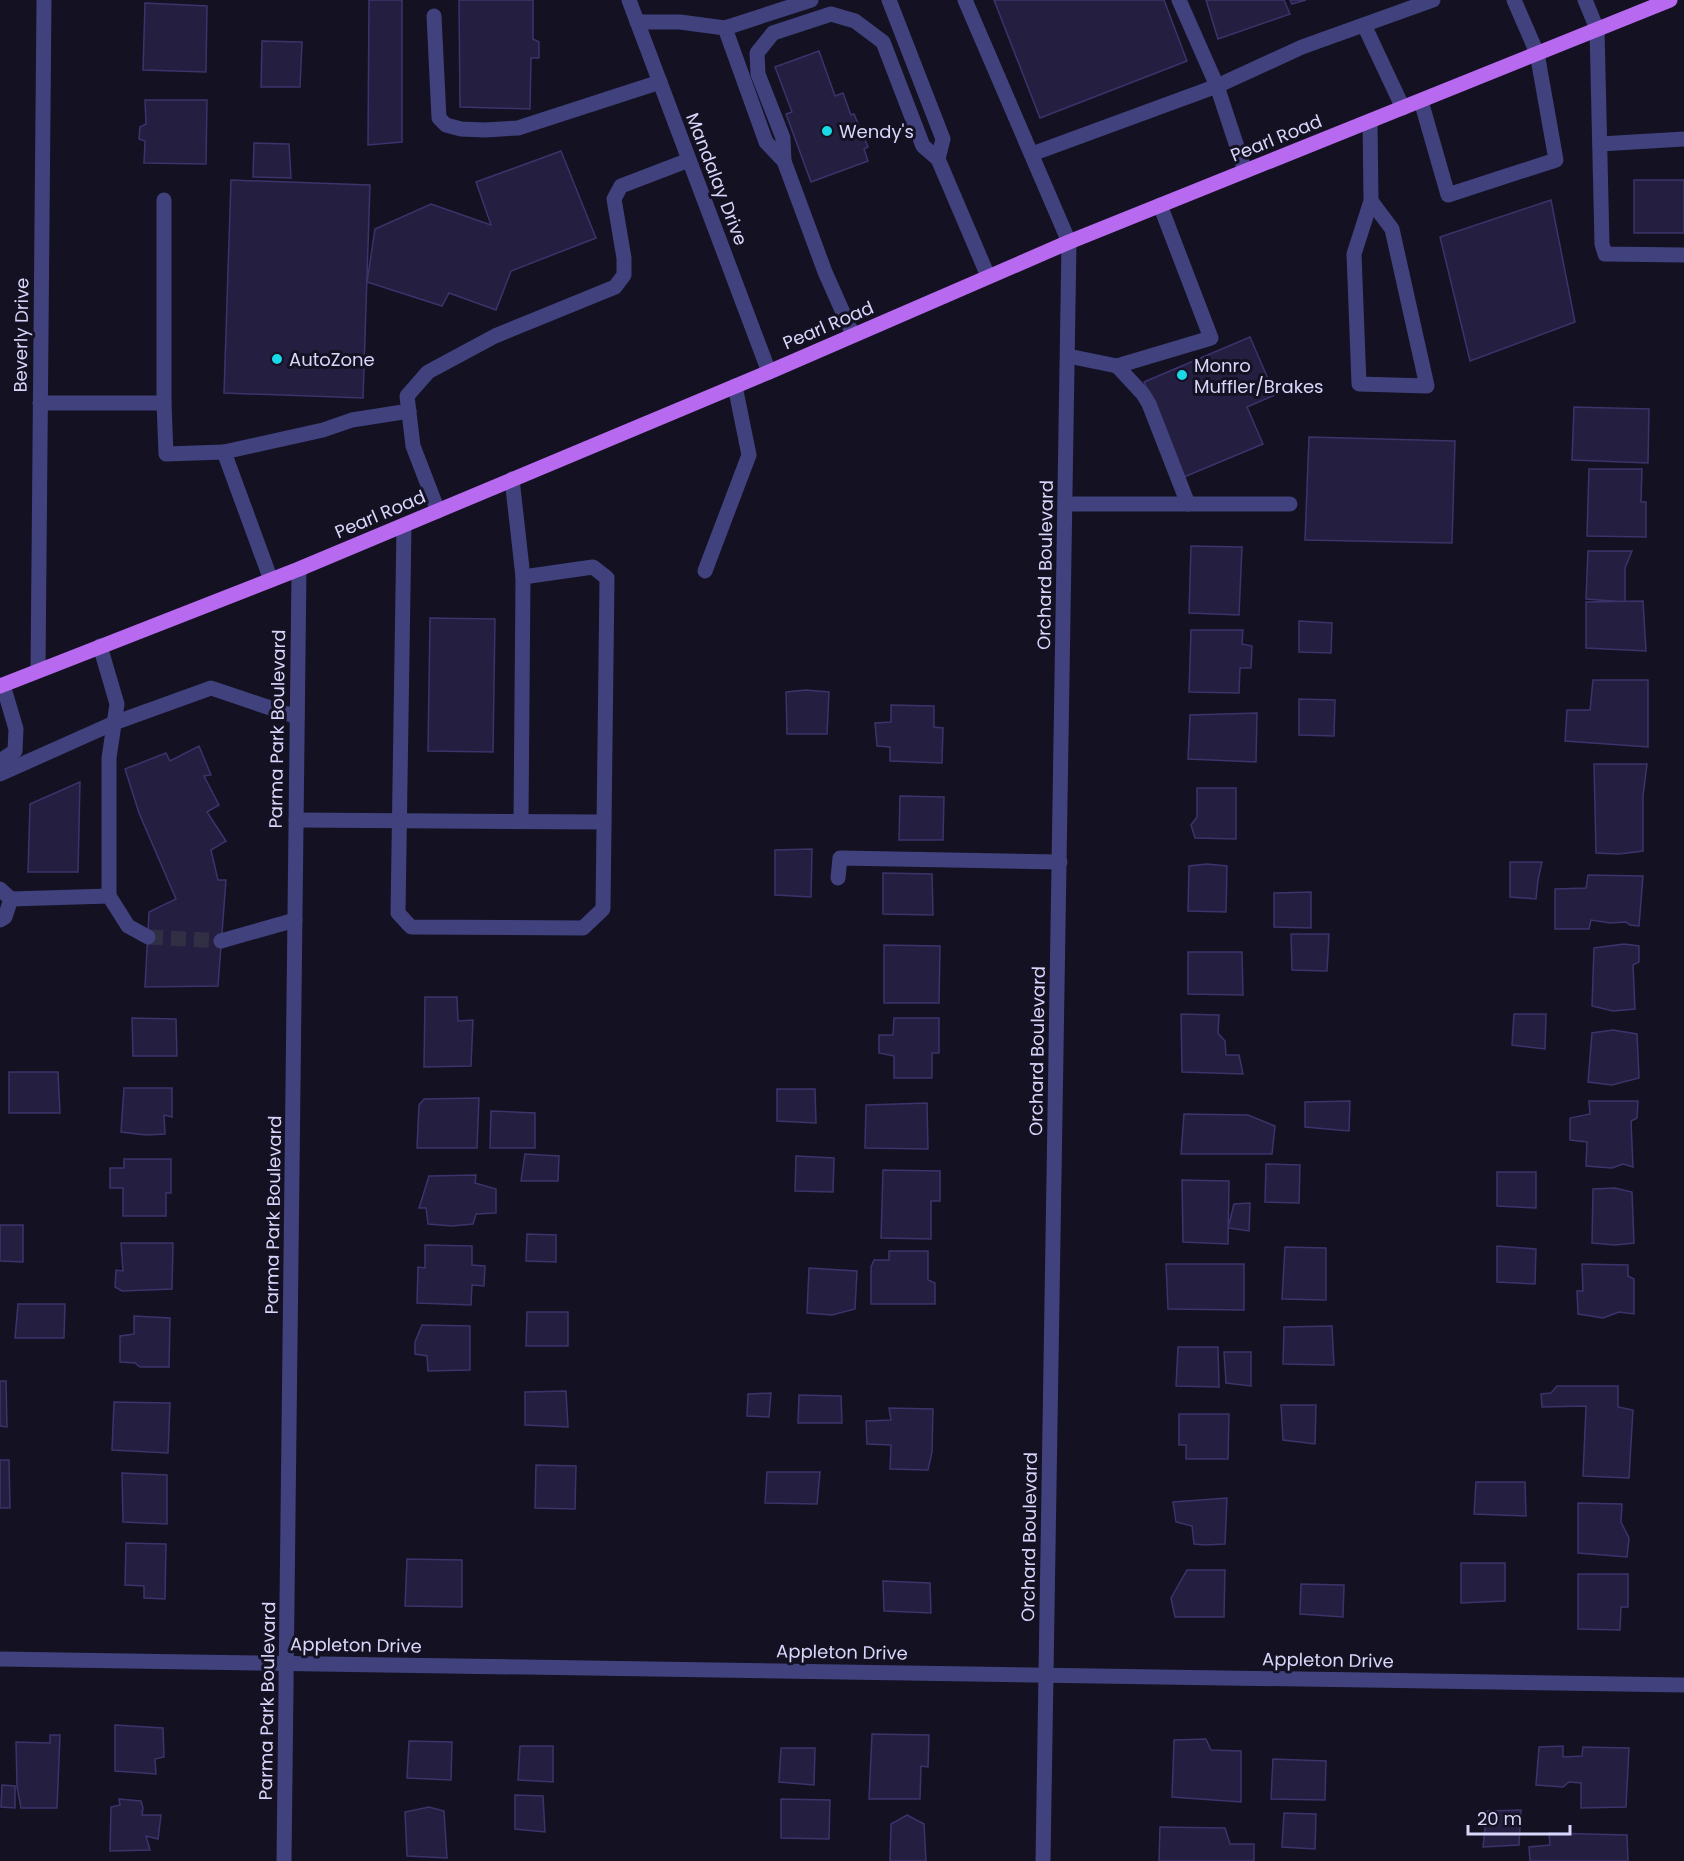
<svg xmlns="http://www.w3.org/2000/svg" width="1684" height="1861" viewBox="0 0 1684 1861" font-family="Poppins,sans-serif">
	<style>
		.building { fill: #241f41; stroke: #3c336b; stroke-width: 1.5 }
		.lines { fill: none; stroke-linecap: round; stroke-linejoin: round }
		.minor-tunnel { stroke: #312f43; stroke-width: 15; stroke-dasharray: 15 8; stroke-linecap: butt }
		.minor { stroke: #40417d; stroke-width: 15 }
		.major { stroke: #b769ef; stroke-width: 15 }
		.poi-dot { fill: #18d9e5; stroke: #131122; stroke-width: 2 }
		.labels { text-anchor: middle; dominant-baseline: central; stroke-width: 6; stroke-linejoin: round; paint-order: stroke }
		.poi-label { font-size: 18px; fill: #d9d6fb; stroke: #131122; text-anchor: start }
		.street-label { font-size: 18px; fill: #d9d6fb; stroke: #131122 }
	</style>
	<rect width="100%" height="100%" fill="#131122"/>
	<g class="building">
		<path d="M369 0H402V142L368 145Z"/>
		<path d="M459 0H533V39L539 42V58H531L530 109 460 107Z"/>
		<path d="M994 0H1164L1187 61 1040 118Z"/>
		<path d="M1206 0H1284L1290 14 1218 39Z"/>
		<path d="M1290 0H1306L1292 4Z"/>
		<path d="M145 3 207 6 206 72 143 70Z"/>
		<path d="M262 41 302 42 300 87H261Z"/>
		<path d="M819 51 835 96 843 93 851 115 854 114 868 147 864 149 868 161 811 182 786 114 792 112 775 67Z"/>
		<path d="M145 100H207L206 164 144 163 145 141 139 139 140 127 146 124Z"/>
		<path d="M254 143 289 144 291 178 253 177Z"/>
		<path d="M561 151 596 238 511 271 496 310 449 293 442 306 367 282 375 229 431 204 491 225 476 182Z"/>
		<path d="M231 180 370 185 363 398 224 393Z"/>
		<rect x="1634" y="180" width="50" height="53"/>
		<path d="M1551 200 1575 322 1470 361 1440 237Z"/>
		<path d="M1250 337 1275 395 1247 407 1263 444 1184 477 1144 382Z"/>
		<path d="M1574 407 1649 409 1648 463 1572 460Z"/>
		<path d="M1309 437 1455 441 1452 543 1305 540Z"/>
		<path d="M1589 469H1642L1641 502H1646V537L1587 536Z"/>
		<path d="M1191 546 1242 547 1239 615 1189 613Z"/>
		<path d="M1588 551H1632L1625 568V602L1586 599Z"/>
		<path d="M1643 601 1646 651 1586 648V602Z"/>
		<path d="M430 618 495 619 493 752 428 751Z"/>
		<path d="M1299 621 1332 623 1331 653 1299 652Z"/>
		<path d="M1191 630H1243L1242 644 1252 646 1251 668H1240L1239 693 1189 692Z"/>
		<path d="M1593 680H1648V747L1565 741 1567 710H1590Z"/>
		<path d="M806 690 829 692 827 734H787L786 692Z"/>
		<path d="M1299 699 1335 700 1334 736 1299 735Z"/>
		<path d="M891 705 934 706V727L943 728 942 763 890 761V747L877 746 875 723 891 722Z"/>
		<path d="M1257 713 1256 762 1188 759 1190 715Z"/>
		<path d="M199 746 211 775 204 776 219 805 207 812 226 841 211 850 218 880H226L218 986 145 987 149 912 176 899 139 813 125 769 166 753 170 761Z"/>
		<path d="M1594 764H1647L1643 796V851L1619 854 1596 853Z"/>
		<path d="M80 782 78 872H28L30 804Z"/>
		<path d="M1197 788H1236V839L1195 838 1191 825 1197 817Z"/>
		<path d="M900 796 944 797 943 840H899Z"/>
		<path d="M812 849 811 897 775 895V850Z"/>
		<path d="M1510 862H1542L1538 880 1536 899 1510 897Z"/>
		<path d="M1207 864 1227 866 1226 912 1188 911 1189 866Z"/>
		<path d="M883 873 932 874 933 915 883 914Z"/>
		<path d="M1588 875 1643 876 1639 926 1630 925 1626 922 1610 923 1591 920 1589 929H1555V889L1586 888Z"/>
		<path d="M1311 892V928L1274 927V893Z"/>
		<path d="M1291 934H1329L1327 971 1292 970Z"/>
		<path d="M1624 944 1639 946V962L1633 965 1635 1009 1613 1011 1592 1006 1594 948Z"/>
		<path d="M884 945 940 946 939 1003H884Z"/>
		<path d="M1188 952H1242L1243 995 1188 994Z"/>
		<path d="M425 997H457L458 1021 473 1020 471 1066 424 1067Z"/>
		<path d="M1181 1014 1219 1015 1218 1033 1225 1041 1226 1055H1239L1243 1074 1182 1072Z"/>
		<path d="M1514 1014H1546L1545 1049 1512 1045Z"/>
		<path d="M132 1018 176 1019 177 1056H133Z"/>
		<path d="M894 1018H939V1053H932V1078H894V1056L879 1053V1035H893Z"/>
		<path d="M1613 1030 1637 1034 1639 1078 1612 1085 1588 1082 1592 1033Z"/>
		<path d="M9 1072H58L60 1113H9Z"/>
		<path d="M124 1088H172V1117L164 1115 165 1134 146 1135 121 1132Z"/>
		<path d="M777 1089H815L816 1123 777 1121Z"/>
		<path d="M479 1098 477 1148H417L419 1105 424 1099Z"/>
		<path d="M1350 1101 1349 1131 1305 1127V1102Z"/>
		<path d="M1589 1101H1638L1637 1118 1631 1121 1633 1167 1623 1164 1612 1168 1586 1166 1587 1142 1570 1140V1118L1590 1114Z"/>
		<path d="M927 1103 928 1149 865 1148 866 1105Z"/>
		<path d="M491 1111 535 1113V1148H490Z"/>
		<path d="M1184 1114 1248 1115 1275 1126 1272 1154H1181Z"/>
		<path d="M525 1154 559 1156 558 1181H521Z"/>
		<path d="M796 1156 834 1158 833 1192 795 1191Z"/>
		<path d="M124 1159H171V1193H166V1216H123V1188H110V1168H124Z"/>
		<path d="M1266 1164 1300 1165 1299 1203 1265 1202Z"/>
		<path d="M883 1170 940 1171V1201H931V1239L881 1238Z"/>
		<path d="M1497 1172H1536V1208L1497 1206Z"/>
		<path d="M476 1175 475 1183 496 1189V1213L476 1214 473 1224 452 1226 428 1224 426 1208H419L429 1176Z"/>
		<path d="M1182 1180 1229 1181 1228 1244 1183 1242Z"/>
		<path d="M1615 1188 1632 1192 1634 1243 1615 1245 1592 1243 1593 1189Z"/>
		<path d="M1250 1203 1249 1231 1228 1228 1234 1204Z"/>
		<path d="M0 1225H23V1262L0 1261Z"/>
		<path d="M527 1234 556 1235V1262L526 1261Z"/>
		<path d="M121 1243H173L172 1289 122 1291 115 1287 116 1270 123 1271Z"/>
		<path d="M425 1245 472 1246V1265L485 1266 484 1286 472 1285 471 1305 417 1303 418 1267 425 1268Z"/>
		<path d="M1497 1246 1536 1249 1535 1284 1497 1282Z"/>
		<path d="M1285 1247 1326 1248V1300L1282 1299Z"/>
		<path d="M889 1251H928V1280L935 1283V1304H871V1267L874 1260H889Z"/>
		<path d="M1166 1264H1244V1310L1168 1309Z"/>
		<path d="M1582 1264 1628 1265V1276L1634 1279V1314L1619 1312 1603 1318 1578 1314 1577 1291H1583Z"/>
		<path d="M809 1268 857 1271 855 1309 832 1315 807 1313Z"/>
		<path d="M18 1304H65L64 1338H15Z"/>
		<path d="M527 1312H568V1346H526Z"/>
		<path d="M134 1316 170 1318 169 1367H140L135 1363 120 1362V1336L134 1334Z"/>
		<path d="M422 1325 470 1326V1370L428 1371 427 1356 415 1354V1342Z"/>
		<path d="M1332 1326 1334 1365 1283 1364 1284 1327Z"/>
		<path d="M1178 1347H1218L1219 1387 1176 1386Z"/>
		<path d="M1224 1352H1251V1386L1226 1383Z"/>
		<path d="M0 1381H6L7 1427 0 1426Z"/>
		<path d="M1557 1386H1618V1407L1633 1410 1629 1478 1583 1476 1586 1406 1542 1407 1541 1394 1551 1393Z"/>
		<path d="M566 1391 568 1427 525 1425V1392Z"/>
		<path d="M771 1393 769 1417 747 1416 748 1394Z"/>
		<path d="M799 1395 841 1396 842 1423H798Z"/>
		<path d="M114 1402 170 1403 168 1453 112 1450Z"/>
		<path d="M1281 1405H1316L1315 1444 1283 1440Z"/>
		<path d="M889 1408 933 1409 932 1452 928 1470 890 1469 891 1445 867 1444 866 1421 891 1420Z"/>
		<path d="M1179 1414H1229L1228 1459H1186V1445H1179Z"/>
		<path d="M0 1460H9L10 1508H0Z"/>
		<path d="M536 1465 576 1466 575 1509 535 1508Z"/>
		<path d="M767 1472H820L817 1504 765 1503Z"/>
		<path d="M122 1473 167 1475V1524L123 1522Z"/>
		<path d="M1476 1482H1525L1526 1516 1474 1514Z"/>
		<path d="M1227 1498 1225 1544 1205 1545 1194 1544 1192 1526 1176 1522 1173 1502Z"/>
		<path d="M1578 1503 1622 1504 1621 1522 1629 1538 1627 1557 1578 1553Z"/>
		<path d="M126 1543 166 1544 165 1599 144 1598V1586L125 1585Z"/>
		<path d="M407 1559 462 1560V1607L405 1606Z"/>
		<path d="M1461 1563H1505V1601L1461 1603Z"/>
		<path d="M1187 1570H1225L1224 1617H1175L1171 1598Z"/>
		<path d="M1578 1574H1628V1607H1621L1620 1630 1578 1629Z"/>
		<path d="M883 1581 930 1583 931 1613 884 1611Z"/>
		<path d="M1301 1584 1344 1585 1343 1617 1300 1614Z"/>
		<path d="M115 1725 163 1728 164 1757 155 1759 156 1774 115 1771Z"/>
		<path d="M872 1734 929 1735 928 1767 921 1766 920 1799H869Z"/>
		<path d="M50 1735H60L57 1808H21L17 1787 16 1742 50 1743Z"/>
		<path d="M1206 1739 1211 1750 1241 1751V1802L1172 1797 1174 1740Z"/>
		<path d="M409 1741 452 1742 451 1780 407 1778Z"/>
		<path d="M520 1746H553V1782L518 1780Z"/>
		<path d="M1563 1746V1757L1582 1756 1583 1747 1629 1748 1626 1807 1581 1808V1783L1569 1782 1563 1787 1536 1785 1539 1747Z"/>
		<path d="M781 1748H815L814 1785 779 1782Z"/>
		<path d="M1273 1759 1326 1761 1325 1800 1271 1799Z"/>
		<path d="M2 1785 15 1786V1808L1 1807Z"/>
		<path d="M515 1795 543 1796 545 1832 515 1829Z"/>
		<path d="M119 1799 141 1801 143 1808 142 1815H161L158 1839 146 1836 150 1850 110 1851 111 1807 120 1805Z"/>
		<path d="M781 1799 830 1800 829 1839 781 1838Z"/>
		<path d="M429 1807 444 1811 447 1858 407 1856 405 1812Z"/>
		<path d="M1521 1810 1519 1845 1483 1847 1487 1811Z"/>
		<path d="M1284 1813 1316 1814 1315 1849 1282 1847Z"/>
		<path d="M907 1815 924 1824 926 1861H890L891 1824Z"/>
		<path d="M1160 1827 1225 1828 1230 1844H1254V1861H1159Z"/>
		<path d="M1549 1833 1627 1835 1628 1861H1530L1529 1847 1550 1845Z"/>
	</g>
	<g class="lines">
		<path class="minor-tunnel" d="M148 937 221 941"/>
		<g class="minor">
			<path d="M629 0 769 372"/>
			<path d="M811 0 725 28 766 142 784 161 825 272 853 335"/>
			<path d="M889 0 943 139 938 159 988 276"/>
			<path d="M965 0 1069 242 1043 1861"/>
			<path d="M1179 0 1217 86 1302 47 1433 0"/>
			<path d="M1585 0 1597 29 1602 244 1605 254 1684 255"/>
			<path d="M434 16 439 118 446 125 461 129 485 130 518 128 660 82"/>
			<path d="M637 22H680L725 28"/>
			<path d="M1364 25 1403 108"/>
			<path d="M1421 101 1448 195 1556 160 1537 53 1514 0"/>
			<path d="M1370 121 1371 201 1354 254 1359 384 1427 386 1392 229 1371 201"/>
			<path d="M1600 144 1684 139"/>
			<path d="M1032 154 1217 86 1245 171"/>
			<path d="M784 161 783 138 758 74 757 53 773 33 831 14 855 21 883 42 923 146 938 159"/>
			<path d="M164 200V403"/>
			<path d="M1068 356 1117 366 1211 338 1160 205"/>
			<path d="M1117 366 1143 394 1149 404 1188 504"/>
			<path d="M40 403H164L166 454 224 452 271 580"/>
			<path d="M224 452 323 430 352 420 409 411"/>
			<path d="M512 479 523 577 521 821"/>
			<path d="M1065 504H1290"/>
			<path d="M438 511 413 446 407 396 428 372 495 336 615 287 624 275V258L614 199 621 186 689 160"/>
			<path d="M404 525 398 913 411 927 583 928 603 909 607 578 593 567 523 577"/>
			<path d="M705 571 749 455 735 386"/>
			<path d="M38 671 44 0"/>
			<path d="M0 761 15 751 16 729 3 685"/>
			<path d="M0 774 114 723 211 688 297 717"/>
			<path d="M296 820 604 822"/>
			<path d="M838 878 840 858 1060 862"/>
			<path d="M0 889 11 899 5 917 0 920"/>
			<path d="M109 896 128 926 148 937"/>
			<path d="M11 899 109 896V758L117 704 100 646"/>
			<path d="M221 941 295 920"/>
			<path d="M0 1659 1684 1685"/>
			<path d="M284 1861 299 569"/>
		</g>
		<path class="major" d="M0 686 299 569 769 372 1069 242 1670 0"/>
	</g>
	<g class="poi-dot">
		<circle cx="827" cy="131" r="6"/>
		<circle cx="277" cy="359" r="6"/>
		<circle cx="1182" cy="375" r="6"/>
	</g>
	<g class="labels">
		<g class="poi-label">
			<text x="839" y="131">Wendy's</text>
			<text x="289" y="359">AutoZone</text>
			<text x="1194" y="365">Monro<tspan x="1194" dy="21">Muffler/Brakes</tspan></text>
		</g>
		<g class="street-label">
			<text transform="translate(1276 138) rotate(-22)">Pearl Road</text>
			<text transform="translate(717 179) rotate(69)">Mandalay Drive</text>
			<text transform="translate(828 325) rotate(-23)">Pearl Road</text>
			<text transform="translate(21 335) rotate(-89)">Beverly Drive</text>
			<text transform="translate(380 514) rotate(-23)">Pearl Road</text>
			<text transform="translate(1045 565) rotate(-89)">Orchard Boulevard</text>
			<text transform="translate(277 729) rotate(-89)">Parma Park Boulevard</text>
			<text transform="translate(1037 1051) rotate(-89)">Orchard Boulevard</text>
			<text transform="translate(273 1215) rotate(-89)">Parma Park Boulevard</text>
			<text transform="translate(1029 1537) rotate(-89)">Orchard Boulevard</text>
			<text transform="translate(356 1645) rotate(1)">Appleton Drive</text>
			<text transform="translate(842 1652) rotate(1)">Appleton Drive</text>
			<text transform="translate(1328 1660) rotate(1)">Appleton Drive</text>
			<text transform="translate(267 1701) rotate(-89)">Parma Park Boulevard</text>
		</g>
	</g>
	<path d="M1468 1825v9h102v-9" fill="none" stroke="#d9d6fb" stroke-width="3"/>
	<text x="1477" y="1825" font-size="18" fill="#d9d6fb" stroke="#131122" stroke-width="4.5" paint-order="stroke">20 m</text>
</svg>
